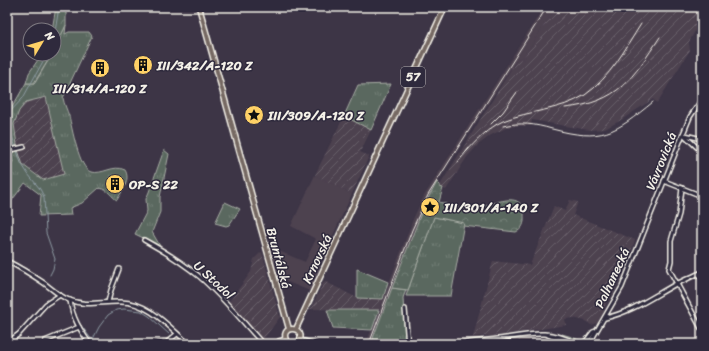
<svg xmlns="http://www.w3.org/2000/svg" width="709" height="351" viewBox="0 0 709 351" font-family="Sriracha,sans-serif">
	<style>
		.built { fill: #4e4250 }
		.industrial { fill: url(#industrial-furrows) }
		.grass { fill: url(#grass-tufts); stroke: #a7aca4 }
		.forest { fill: url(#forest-crowns); stroke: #a7aca4 }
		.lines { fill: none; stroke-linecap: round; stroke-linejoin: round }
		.stream { stroke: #8e9ba3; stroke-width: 1 }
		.minor-casing { stroke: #f4f1e8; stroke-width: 6 }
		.major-casing { stroke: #f4f1e8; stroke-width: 7 }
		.minor { stroke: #2f2a3d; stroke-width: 3 }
		.major { stroke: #766964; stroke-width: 4 }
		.rail { stroke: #f4f1e8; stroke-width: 1 }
		.labels { text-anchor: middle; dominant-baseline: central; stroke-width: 3; stroke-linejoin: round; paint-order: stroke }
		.shield { fill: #2f2a3d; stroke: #b9b5b5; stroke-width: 1 }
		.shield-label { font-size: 12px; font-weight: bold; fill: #f4f1e8 }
		.poi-label { font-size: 13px; font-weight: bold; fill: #f4f1e8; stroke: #2f2a3d; text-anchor: start }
		.street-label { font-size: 13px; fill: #f4f1e8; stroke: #2f2a3d }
	</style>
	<defs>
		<pattern id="industrial-furrows" width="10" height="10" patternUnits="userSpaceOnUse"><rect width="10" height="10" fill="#4e4250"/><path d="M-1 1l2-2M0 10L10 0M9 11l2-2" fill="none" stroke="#685e69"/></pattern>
		<pattern id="grass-tufts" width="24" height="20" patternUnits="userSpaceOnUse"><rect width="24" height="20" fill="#5a685f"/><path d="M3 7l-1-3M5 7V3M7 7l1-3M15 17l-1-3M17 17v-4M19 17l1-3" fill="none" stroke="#727e76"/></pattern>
		<pattern id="forest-crowns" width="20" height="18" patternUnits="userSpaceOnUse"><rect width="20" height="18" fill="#5a685f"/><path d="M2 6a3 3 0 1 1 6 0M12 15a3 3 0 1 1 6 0" fill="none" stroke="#727e76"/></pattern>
	</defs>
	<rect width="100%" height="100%" fill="#3d3546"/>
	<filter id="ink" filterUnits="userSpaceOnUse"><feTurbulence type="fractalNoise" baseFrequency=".025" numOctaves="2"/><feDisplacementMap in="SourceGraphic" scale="8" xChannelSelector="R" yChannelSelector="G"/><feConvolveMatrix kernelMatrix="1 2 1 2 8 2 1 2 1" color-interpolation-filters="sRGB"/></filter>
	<g filter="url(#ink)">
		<g class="built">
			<path d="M544 7H556L522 60 518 58 443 172 428 198 419 219 371 344H366L414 217 424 196Z"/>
			<path d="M315 175 352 194 318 268 320 269 310 291 278 278 267 246 305 262 316 239 291 226Z"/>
		</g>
		<g class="industrial">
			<path d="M556 7H702V30L696 29 689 42 690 50 657 103 653 99 621 120 605 129 589 130 532 120 531 126H515L506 128 491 135 478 145 467 157 446 190 439 187 518 58 522 60Z"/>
			<path d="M46 97 64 174 43 180 23 164 17 145 14 124 19 111 26 102Z"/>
			<path d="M344 116 371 130 360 152 369 156 352 194 315 175Z"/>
			<path d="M570 200 578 202 573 215 635 240 624 270 615 290 605 305 604 311 597 323 591 325 586 321 573 318 565 319 566 325 503 335 473 337 493 261 530 265 554 206 565 211Z"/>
			<path d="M262 252 280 317 262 341 244 322 229 302 251 272 254 259 260 253Z"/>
			<path d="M326 282 357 298 383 299 379 310 309 309 312 307 323 283Z"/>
			<path d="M527 339 529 340 531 344H499H503L504 342Z"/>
		</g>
		<g class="grass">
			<path d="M66 25 65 34 69 32H89L92 36 63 98C64 104 67 110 69 116 72 127 79 169 91 172 103 175 113 164 125 170 131 180 122 191 117 200 111 197 110 190 99 188L82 203 70 208 71 215 39 216 41 195 25 183 7 207V166L13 162 11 154 7 160V153L18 150 23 165 43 180 64 174 46 97 26 102 19 111 14 124 17 145 9 149 7 142V116L26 83H35L52 54H54V50Z"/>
			<path d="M391 84 371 130 344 116 358 85Z"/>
			<path d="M164 150 169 154 160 197V212L152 232 160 246 135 234 147 211 146 199 149 192Z"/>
			<path d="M225 202 240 209 229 225 226 226 215 223Z"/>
			<path d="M434 217 464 223 451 296H406Z"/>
			<path d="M357 269 388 282 383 299 357 298Z"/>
			<path d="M392 288 406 290 403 298 405 339 375 341 373 338Z"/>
			<path d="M327 310H379L372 330 333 328Z"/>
			<path d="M562 334 572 337 581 341 586 337H588L583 343 579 344 562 336Z"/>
		</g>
		<g class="forest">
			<path d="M56 7H66V25L54 50V30H52Z"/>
			<path d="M42 54H52L34 83H26L29 73Z"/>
			<path d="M437 182 440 185V187L443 188 439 202C448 204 460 209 469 209 489 208 526 183 524 220 524 225 521 230 516 232L463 226 464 223 434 217 408 290 392 288 424 206Z"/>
			<path d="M541 339 561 344H536L538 340Z"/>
		</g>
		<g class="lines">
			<g class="stream">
				<path d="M54 38 59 7"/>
				<path d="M47 54 23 98 8 114 7 121 21 163 28 174 40 189 44 197 46 233 55 259 53 269 50 275"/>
				<path d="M76 314 77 320 92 340"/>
				<path d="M91 343 99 327 108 315 116 310 124 309 141 311 149 316 180 344"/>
			</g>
			<defs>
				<g id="minor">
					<path d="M683 134 702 152"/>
					<path d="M685 135 702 139"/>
					<path d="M7 151 24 147"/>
					<path d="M664 181 702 196"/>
					<path d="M682 188 679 214 671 241V261L669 269 702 330"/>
					<path d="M144 240C164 251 183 263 200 277 223 297 243 322 263 344"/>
					<path d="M7 261C19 267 32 275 44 283 52 289 59 296 69 300 86 307 103 301 121 302 149 302 169 327 189 344"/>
					<path d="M699 274 702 280"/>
					<path d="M70 300C72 317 80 330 90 344"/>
					<path d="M108 302 111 290 119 269"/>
					<path d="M405 309 408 344"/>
					<path d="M605 318C632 312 652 297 676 284 685 280 693 276 702 272"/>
					<path d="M548 335 571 344"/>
					<path d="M300 340 315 344"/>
					<path d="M45 341 79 327"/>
					<path d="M7 343 19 334 46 304 60 295"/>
					<path d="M156 344 166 343 177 334"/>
					<path d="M276 344 279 341 286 339"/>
					<path d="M452 344C467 342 483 341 498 339 529 335 548 328 577 344"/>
					<path d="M584 344 593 332 596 331"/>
					<path d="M589 344 622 287 683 134 690 117 702 99"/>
				</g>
				<g id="major">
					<path d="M199 7 289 329"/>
					<path d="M296 329 445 7"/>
					<path d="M288 344C275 323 310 325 298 344"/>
				</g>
			</defs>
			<use href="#minor" class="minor-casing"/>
			<use href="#major" class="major-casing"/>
			<use href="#minor" class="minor"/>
			<use href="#major" class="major"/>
			<g class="rail">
				<path d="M565 108C619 102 632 79 660 37"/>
				<path d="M491 124 503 112 517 92"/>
				<path d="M503 126C520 122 535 124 552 129 602 142 614 134 653 102"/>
				<path d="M466 152C477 140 488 128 503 121 530 110 560 111 585 95 610 78 625 49 641 24"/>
				<path d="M458 162 469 148"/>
				<path d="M369 344 412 230 428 195 547 7"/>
			</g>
		</g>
	</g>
	<defs>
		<symbol id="building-disc" viewBox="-11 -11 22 22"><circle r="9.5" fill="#ffd166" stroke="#2f2a3d"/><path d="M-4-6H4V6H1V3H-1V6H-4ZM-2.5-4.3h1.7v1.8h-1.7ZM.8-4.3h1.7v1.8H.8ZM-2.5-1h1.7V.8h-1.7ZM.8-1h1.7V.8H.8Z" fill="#111"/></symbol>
		<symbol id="sight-disc" viewBox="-11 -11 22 22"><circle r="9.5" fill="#ffd166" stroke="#2f2a3d"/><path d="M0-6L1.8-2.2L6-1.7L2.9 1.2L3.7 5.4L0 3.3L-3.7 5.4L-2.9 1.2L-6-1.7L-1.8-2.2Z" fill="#111"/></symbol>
	</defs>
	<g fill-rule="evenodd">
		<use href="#building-disc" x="132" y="54" width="22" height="22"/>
		<use href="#building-disc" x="89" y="57" width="22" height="22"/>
		<use href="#sight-disc" x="243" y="104" width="22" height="22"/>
		<use href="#building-disc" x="104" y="173" width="22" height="22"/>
		<use href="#sight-disc" x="419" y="196" width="22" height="22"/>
	</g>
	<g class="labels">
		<rect class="shield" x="401" y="67" width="24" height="20" rx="3"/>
		<g class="shield-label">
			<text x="413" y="77">57</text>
		</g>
		<g class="poi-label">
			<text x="157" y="65">III/342/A-120 Z</text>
			<text x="100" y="88" text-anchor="middle">III/314/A-120 Z</text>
			<text x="268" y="115">III/309/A-120 Z</text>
			<text x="129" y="184">OP-S 22</text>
			<text x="444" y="207">III/301/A-140 Z</text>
		</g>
		<g class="street-label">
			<text transform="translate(661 161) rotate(-68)">Vávrovická</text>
			<text transform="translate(279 258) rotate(75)">Bruntálská</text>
			<text transform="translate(317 259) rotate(-65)">Krnovská</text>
			<text transform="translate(612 278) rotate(-65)">Palhanecká</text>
			<text transform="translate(214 280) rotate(43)">U Stodol</text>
		</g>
	</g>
	<rect width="709" height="351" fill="none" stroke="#2f2a3d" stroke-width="24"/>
	<rect x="12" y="12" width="685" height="327" fill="none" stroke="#f4f1e8" stroke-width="1.5" filter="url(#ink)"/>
	<g transform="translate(42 42) rotate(52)"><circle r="19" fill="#2f2a3d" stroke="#7e7a81"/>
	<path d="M0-3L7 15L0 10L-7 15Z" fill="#ffd166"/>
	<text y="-6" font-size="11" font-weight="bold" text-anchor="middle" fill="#f4f1e8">N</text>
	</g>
</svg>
